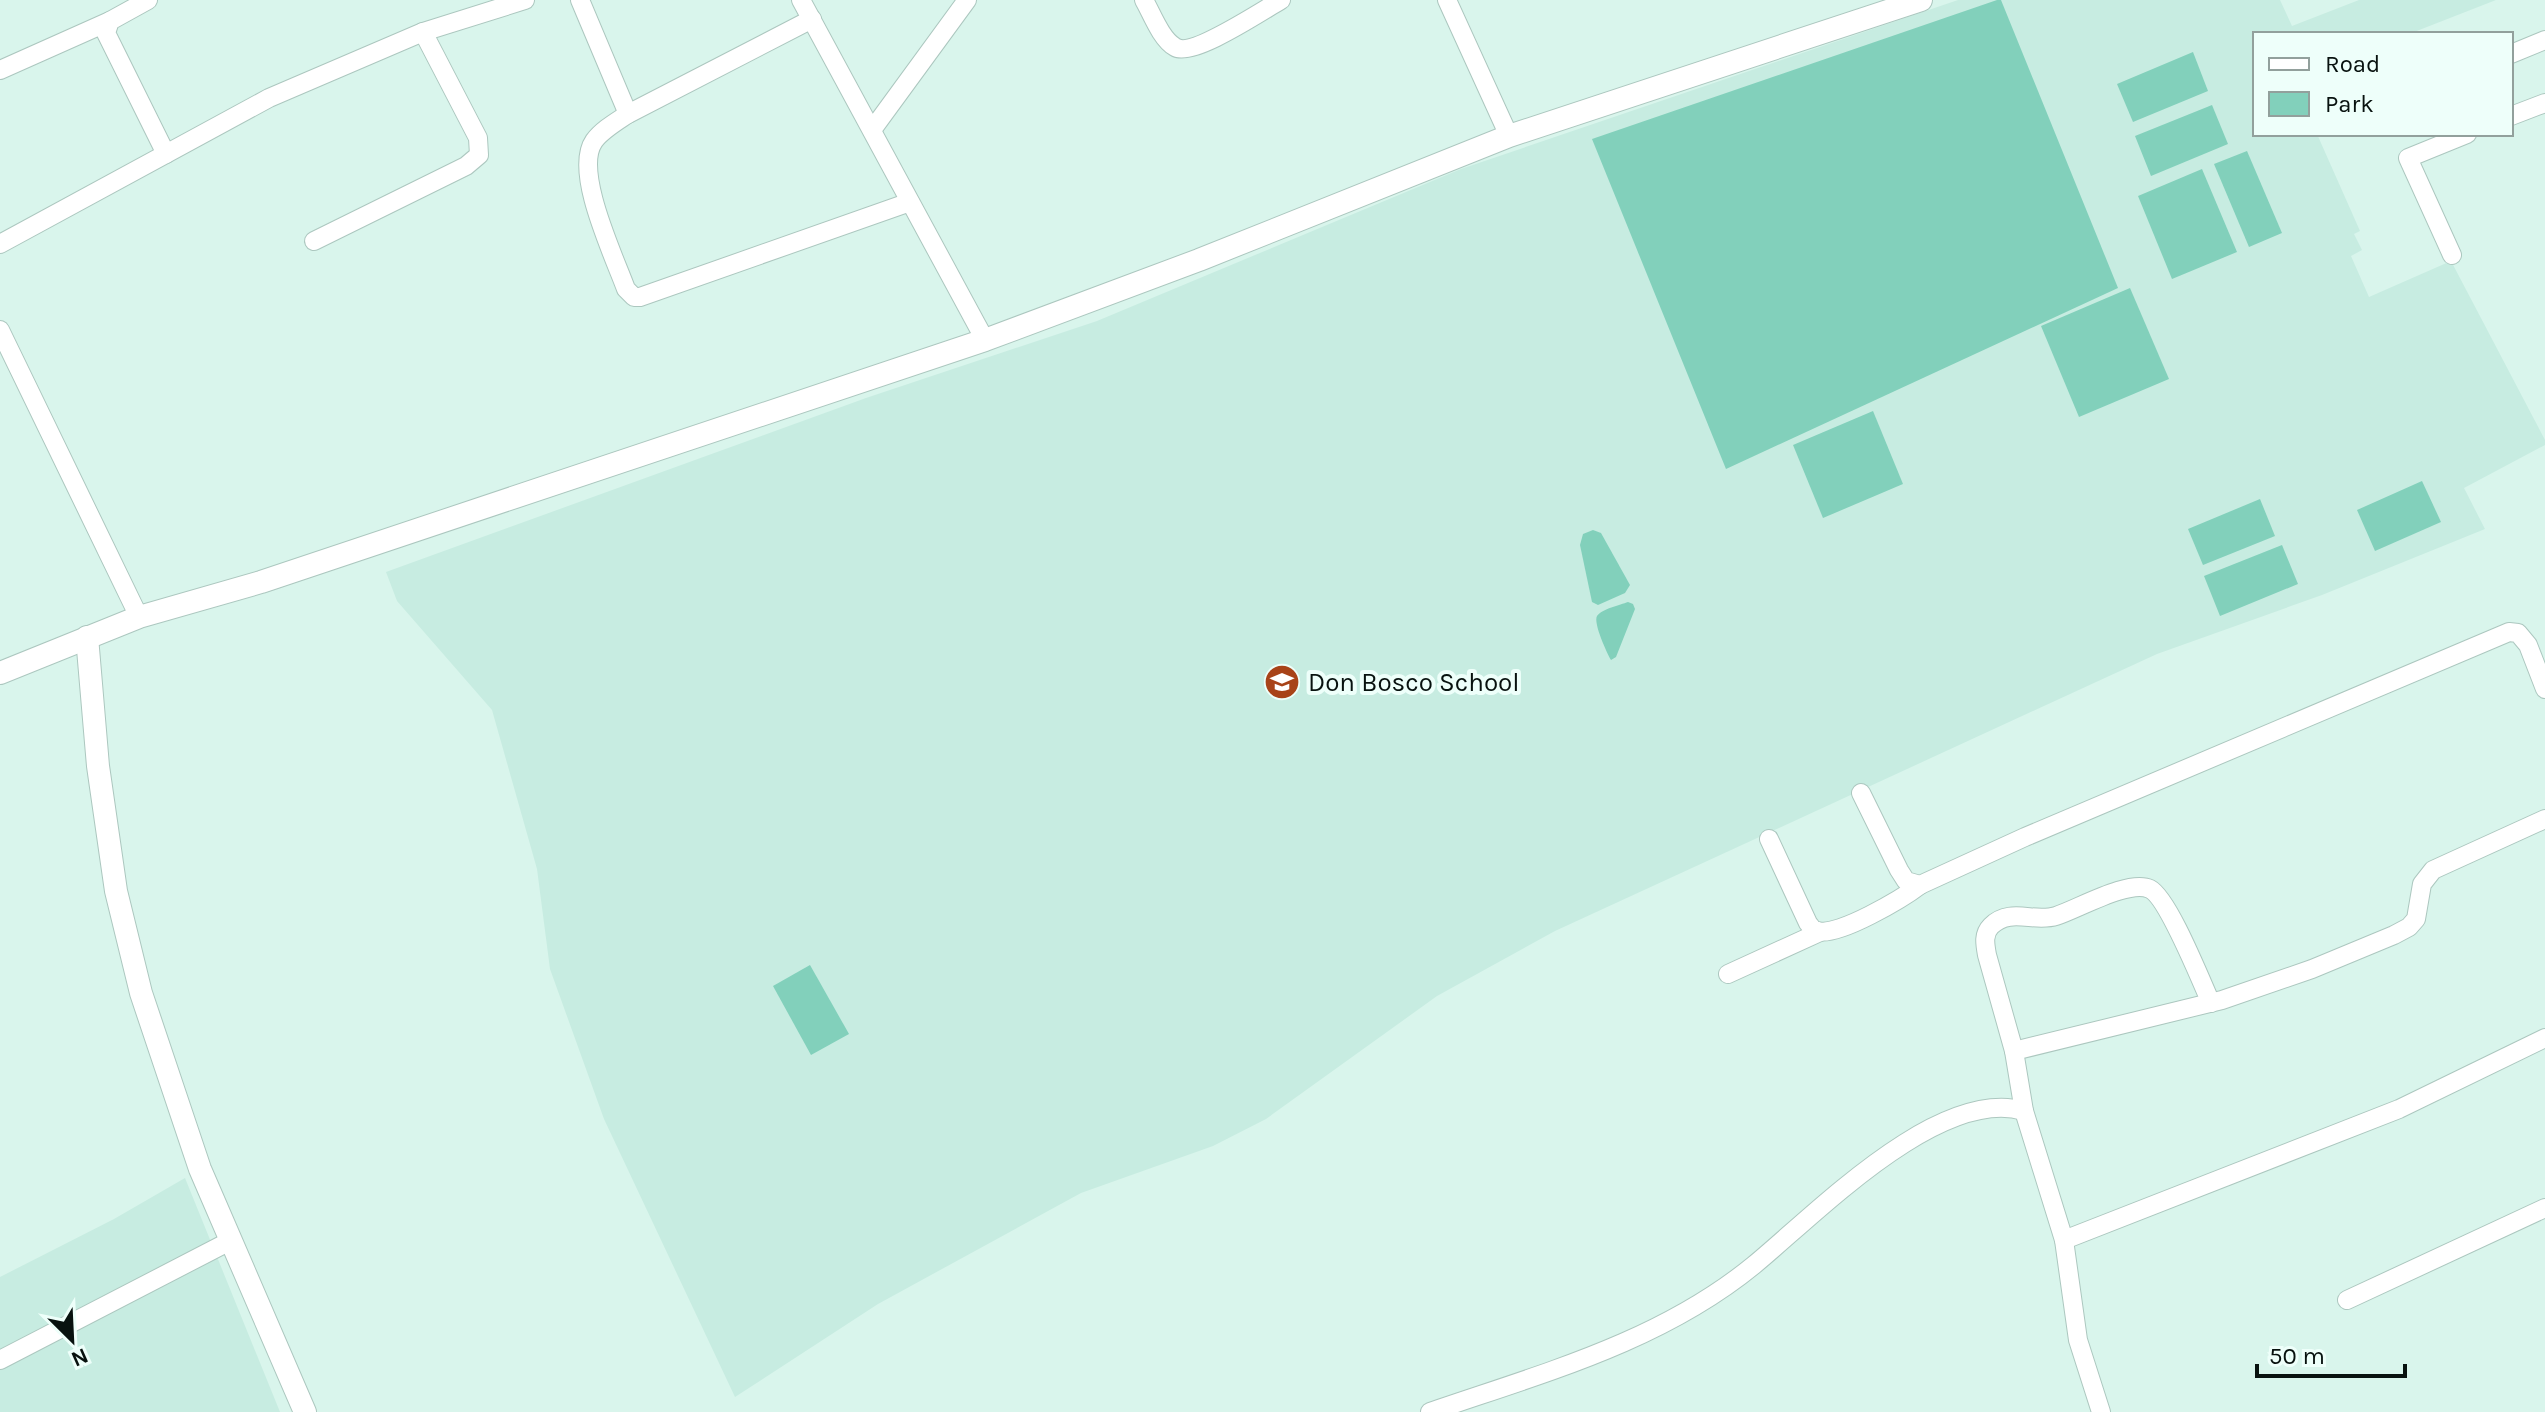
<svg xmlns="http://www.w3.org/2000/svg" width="2545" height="1412" viewBox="0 0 2545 1412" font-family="Karla,sans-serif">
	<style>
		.built { fill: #c7ece1 }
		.green { fill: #82d0bb }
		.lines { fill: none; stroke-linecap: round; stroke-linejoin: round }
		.minor-casing { stroke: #acc7bf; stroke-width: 20 }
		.tertiary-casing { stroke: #acc7bf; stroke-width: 24 }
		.minor { stroke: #fff; stroke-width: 18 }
		.tertiary { stroke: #fff; stroke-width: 22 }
		.labels { text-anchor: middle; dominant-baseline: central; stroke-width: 8; stroke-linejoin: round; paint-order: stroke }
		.poi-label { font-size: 26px; fill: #08120f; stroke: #eefffa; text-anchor: start }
	</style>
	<rect width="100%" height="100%" fill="#d9f5ec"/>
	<g class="built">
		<path d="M1958 0H2280L2292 26 2359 0H2496L2409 34H2255V134H2317L2360 231 2354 234 2362 250 2351 256 2369 297 2451 261 2545 440V445L2464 488 2485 529 2322 595 2157 654 1555 931 1437 996 1266 1119 1213 1146 1081 1193 878 1304 735 1397 604 1119 550 969 537 869 492 710 397 601 386 572 866 398 1097 321 1461 169Z"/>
		<path d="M185 1178 280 1412H0V1277L114 1219Z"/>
	</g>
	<g class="green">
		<path d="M1997 0H2001L2118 288 1726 469 1592 139Z"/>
		<path d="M2193 52 2208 91 2133 122 2117 84Z"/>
		<path d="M2212 105 2228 144 2151 176 2135 136Z"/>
		<path d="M2247 151 2282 233 2249 247 2214 164Z"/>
		<path d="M2202 169 2237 252 2172 279 2138 196Z"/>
		<path d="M2130 288 2169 379 2079 417 2041 326Z"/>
		<path d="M1873 411 1903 484 1823 518 1793 445Z"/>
		<path d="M2422 481 2441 522 2375 551 2357 510Z"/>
		<path d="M2260 499 2275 536 2203 565 2188 529Z"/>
		<path d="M1593 530 1601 533 1630 585 1625 593 1598 605 1592 602 1580 545 1583 534Z"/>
		<path d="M2282 545 2298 584 2220 616 2204 576Z"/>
		<path d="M1628 602 1633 604 1635 609 1616 657 1611 660C1607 653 1593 623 1597 616 1602 609 1620 605 1628 602Z"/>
		<path d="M810 965 849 1034 811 1055 773 986Z"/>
	</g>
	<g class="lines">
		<defs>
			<g id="minor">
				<path d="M148 0 110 21 106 33 166 154"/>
				<path d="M580 0 628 114"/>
				<path d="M801 0 985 340"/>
				<path d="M1144 0C1152 14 1161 39 1175 47 1192 58 1263 10 1281 0"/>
				<path d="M1447 0 1509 136"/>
				<path d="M812 19 628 114C616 122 602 130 594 141 573 171 614 256 626 289L634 297H640L910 202"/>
				<path d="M2511 54 2545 40"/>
				<path d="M0 70 110 21"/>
				<path d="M2511 116 2545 103"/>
				<path d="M872 130 967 0"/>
				<path d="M314 241 466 166 479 155 478 138 423 32"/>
				<path d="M0 244 269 98 423 32 525 0"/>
				<path d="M2452 255 2408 158 2467 134"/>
				<path d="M0 330 139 617"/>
				<path d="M1861 793 1899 870 1906 881 1920 885 2025 837 2509 632 2518 633 2528 645 2545 689"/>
				<path d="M1769 839 1808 923C1812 928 1812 930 1818 931 1838 937 1903 898 1920 885"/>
				<path d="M1728 974 1820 932"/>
				<path d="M2014 1051 2222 1000 2312 969 2394 935 2409 927 2416 919 2422 884 2433 870 2545 819"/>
				<path d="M2064 1240 2399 1109 2545 1038"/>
				<path d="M2347 1300 2545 1208"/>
				<path d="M0 1360 230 1241"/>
				<path d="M1430 1412C1543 1373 1660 1342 1754 1265 1815 1215 1939 1086 2024 1111"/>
				<path d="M2101 1412 2078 1340 2064 1240 2024 1111 2014 1051 1987 955C1985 944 1983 934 1991 926 2010 907 2034 923 2056 916 2078 909 2129 879 2150 889 2168 898 2201 981 2211 1003"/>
			</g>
			<g id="tertiary">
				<path d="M87 637 98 766 116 891 141 993 200 1169 305 1412"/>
				<path d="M0 673 139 617 261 582 985 340 1199 260 1509 136 1921 0"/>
			</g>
		</defs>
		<use href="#minor" class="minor-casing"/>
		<use href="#tertiary" class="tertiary-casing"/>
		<use href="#minor" class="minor"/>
		<use href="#tertiary" class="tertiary"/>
	</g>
	<defs>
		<symbol id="school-disc" viewBox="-11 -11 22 22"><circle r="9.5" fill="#a84318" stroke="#eefffa"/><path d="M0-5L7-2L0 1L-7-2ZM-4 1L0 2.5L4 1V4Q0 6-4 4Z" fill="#fff"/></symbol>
	</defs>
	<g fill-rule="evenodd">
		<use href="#school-disc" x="1262" y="662" width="40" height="40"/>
	</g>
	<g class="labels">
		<g class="poi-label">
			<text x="1308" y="682">Don Bosco School</text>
		</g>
	</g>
	<rect x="2253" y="32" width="260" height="104" fill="#eefffa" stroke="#92a09c" stroke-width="2"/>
	<rect x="2269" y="58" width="40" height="12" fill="#ffffff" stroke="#92a09c" stroke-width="2"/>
	<text x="2325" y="72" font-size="24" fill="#08120f">Road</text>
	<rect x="2269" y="92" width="40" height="24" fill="#82d0bb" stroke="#92a09c" stroke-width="2"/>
	<text x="2325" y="112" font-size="24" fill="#08120f">Park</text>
	<g transform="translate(72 1340) rotate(156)" stroke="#eefffa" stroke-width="6" paint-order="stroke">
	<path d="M0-6L14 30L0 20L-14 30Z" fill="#08120f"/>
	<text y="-12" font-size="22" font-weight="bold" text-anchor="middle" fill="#08120f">N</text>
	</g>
	<path d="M2257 1364v12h148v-12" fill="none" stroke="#08120f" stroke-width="4"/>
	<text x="2269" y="1364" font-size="24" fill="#08120f" stroke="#eefffa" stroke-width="6" paint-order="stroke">50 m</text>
</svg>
